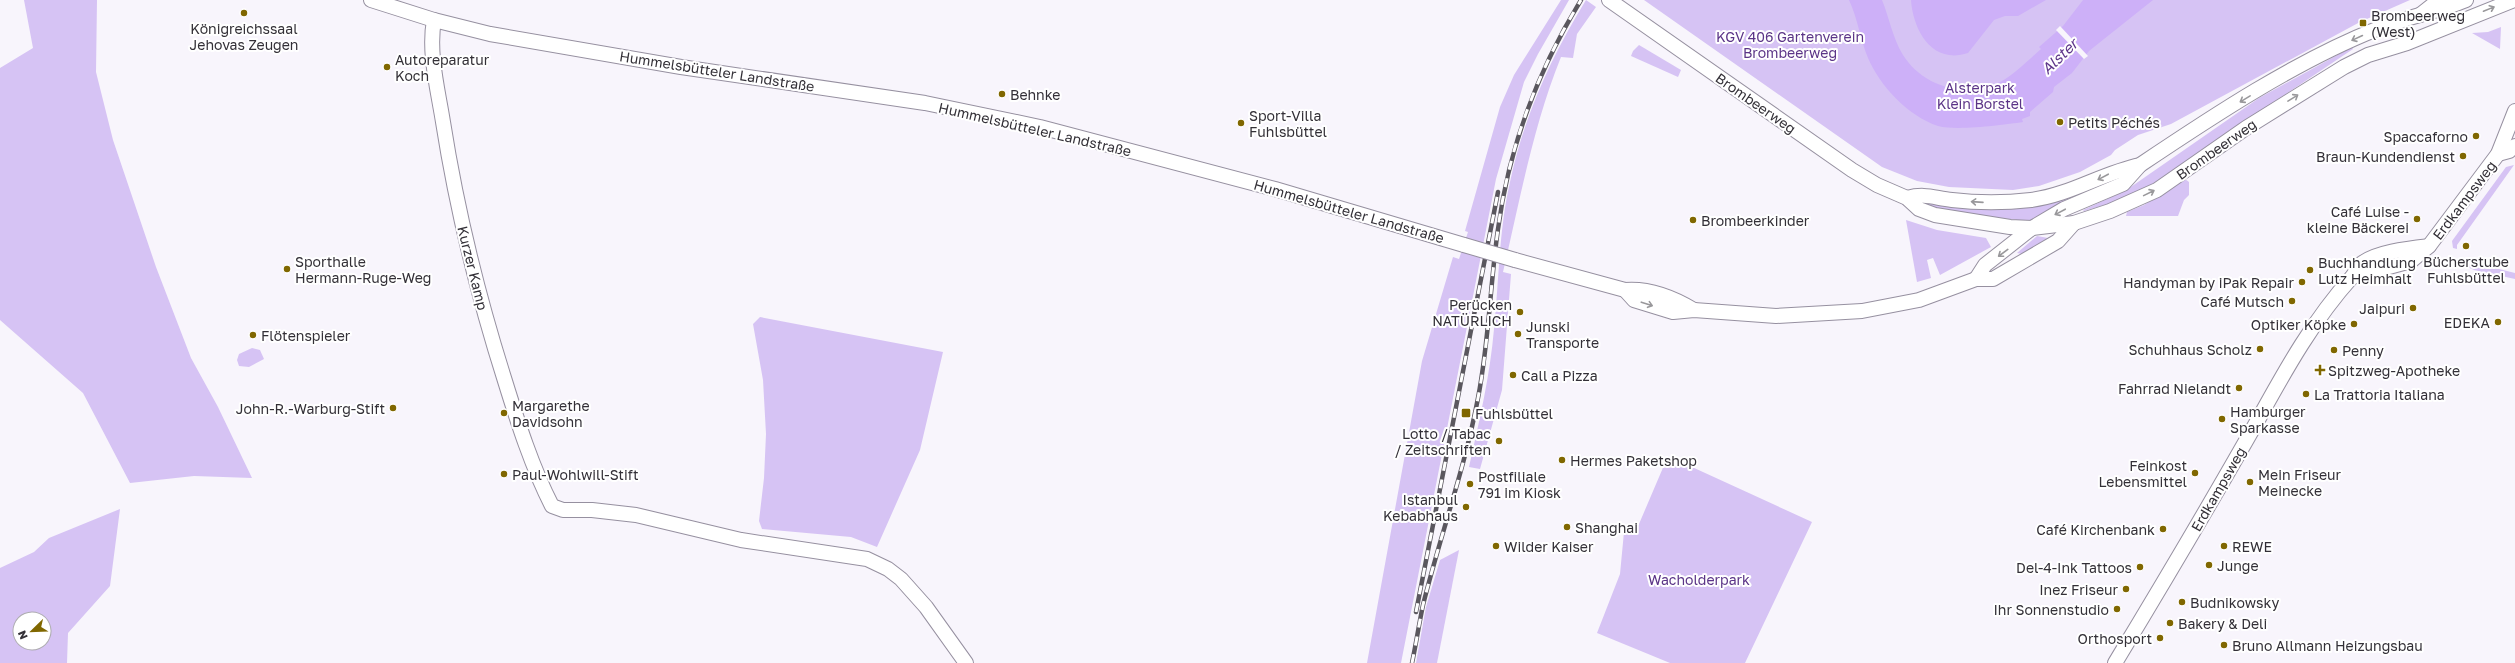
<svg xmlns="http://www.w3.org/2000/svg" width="2515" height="663" viewBox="0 0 2515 663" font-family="'Golos Text',sans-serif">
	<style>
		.green { fill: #d6c3f4; fill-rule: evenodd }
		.water { fill: #cdb0f8 }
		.pier { fill: #f8f5fc }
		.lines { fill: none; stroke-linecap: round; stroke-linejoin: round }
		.secondary-casing { stroke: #9690a0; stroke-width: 16 }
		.secondary { stroke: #fff; stroke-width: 14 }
		.rail-casing { stroke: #5a575e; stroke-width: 4.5 }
		.rail { stroke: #fff; stroke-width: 3; stroke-dasharray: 9; stroke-linecap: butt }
		.secondary-bridge-casing { stroke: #9690a0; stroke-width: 16; stroke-linecap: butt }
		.secondary-bridge { stroke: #fff; stroke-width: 14 }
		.oneway { stroke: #99989b }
		.poi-dot { fill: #806700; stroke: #fff; stroke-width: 1.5 }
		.labels { text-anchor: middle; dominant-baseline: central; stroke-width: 4; stroke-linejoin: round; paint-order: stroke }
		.poi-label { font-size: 14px; fill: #333037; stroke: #fff; text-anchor: start }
		.park-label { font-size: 14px; fill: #5b3487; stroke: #fff }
		.street-label { font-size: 14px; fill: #333037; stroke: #fff }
		.water-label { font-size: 15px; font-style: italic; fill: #5e378a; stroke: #fff }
	</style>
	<rect width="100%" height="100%" fill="#f8f5fc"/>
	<g class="green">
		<path d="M24 0H97L96 72 113 140 156 267 191 358 218 407 252 478 194 476 130 483 83 393 0 320V68L33 48Z"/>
		<path d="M1561 0H1569L1538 54 1524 82 1496 179 1401 663H1367L1422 361 1453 257 1459 259 1468 232 1465 231 1500 107 1514 75Z"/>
		<path d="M1586 0 1596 7 1577 34 1573 58 1561 57C1533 126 1520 200 1503 272L1511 274 1502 390 1480 469 1469 467C1479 422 1490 376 1494 329 1499 280 1499 230 1510 182 1524 116 1551 57 1586 0Z"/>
		<path d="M1644 0H2410L2360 22 2171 124 2138 135 2115 150 2111 155 2080 172 2039 186 2013 190 1949 187 1917 181 1882 167Z"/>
		<path d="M2501 27 2500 49 2472 33 2488 32Z"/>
		<path d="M1639 45 1681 70 1678 77 1631 56 1633 51Z"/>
		<path d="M2352 47 2353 49 2154 183 2118 201 2084 211 2083 210 2125 191 2259 98Z"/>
		<path d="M2514 165 2457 245V249L2453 248 2452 241 2506 167Z"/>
		<path d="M2119 175 2121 178 2062 202 2034 220 2025 221 1937 210 1919 202 1950 207 2011 209Z"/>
		<path d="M2185 179 2189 182V195L2184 200 2178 216H2126L2127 212 2144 205Z"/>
		<path d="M1906 220 1937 230 1986 238 1991 247 1940 275 1933 258 1927 260 1931 278 1917 282Z"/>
		<path d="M2037 236 2048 238 2022 254 2017 253Z"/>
		<path d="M2462 261 2482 269 2483 265 2515 273V279L2474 270 2461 264Z"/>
		<path d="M760 317 943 352 920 450 877 547 851 537 762 529 759 521 764 478 766 434 763 380 753 324Z"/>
		<path d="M252 348 260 350 264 359 249 367 239 366 237 360 239 354Z"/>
		<path d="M1668 456 1812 522 1745 663H1670L1597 633 1620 574 1624 532 1636 531Z"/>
		<path d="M120 509 110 586 68 633 67 663H0V568L34 552 49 538ZM20 619H44V643H20Z"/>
		<path d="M1459 550 1437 663H1416L1426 607 1440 560Z"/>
	</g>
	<g class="water">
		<path d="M1849 0H1882C1889 17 1893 39 1903 55 1923 87 1966 99 2000 82 2015 74 2028 60 2041 49L2039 47 2063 26 2083 0H2153L2089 51 2072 73 2054 87 2053 92 2030 112V116L2022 119 2023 122C2003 125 1957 131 1938 126 1908 116 1880 86 1868 58 1860 39 1858 19 1849 0Z"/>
		<path d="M1911 0H2046L2018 16H2005L1994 20 1968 53C1932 65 1913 30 1911 0Z"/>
	</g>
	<path class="pier" d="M2060 26 2088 56 2084 59 2056 30Z"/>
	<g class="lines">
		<defs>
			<g id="secondary">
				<path d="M371 0 434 20 490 34 681 67 925 103 1040 127 1275 189 1464 245"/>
				<path d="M1609 0 1852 170 1877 185 1907 198 1919 209 1935 215 2010 227 2032 228 2074 223 2110 211 2157 190 2246 128 2344 67 2368 55 2407 43 2514 0"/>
				<path d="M2420 15 2439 0"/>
				<path d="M434 20C428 53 438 90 443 122 457 211 478 296 505 381 518 423 532 467 552 506L563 510H592L636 515 741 540 867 559 888 569 901 579 926 607 966 663"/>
				<path d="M2498 154 2509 151 2515 146"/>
				<path d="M1907 198C1925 193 1934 198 1952 200 1978 203 2004 203 2031 200 2070 195 2102 173 2140 165 2213 116 2296 61 2377 29 2406 17 2437 12 2466 0"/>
				<path d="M1515 260 1625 290C1649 288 1674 298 1694 310"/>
				<path d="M2352 277 2411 261 2429 246 2498 154 2515 111"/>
				<path d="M1976 279 1985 265 2032 228 2064 209 2123 184 2140 165"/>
				<path d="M1625 290 1634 300 1673 312 1694 310 1776 316 1862 311 1919 300 1976 279H1993L2058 241 2074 223"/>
				<path d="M2115 663C2164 582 2212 501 2259 418 2286 369 2314 319 2352 277 2355 274 2356 268 2360 265 2373 252 2411 248 2429 246"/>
			</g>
		</defs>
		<use href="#secondary" class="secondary-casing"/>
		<use href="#secondary" class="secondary"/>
		<defs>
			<g id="rail">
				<path d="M1416 612 1498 192"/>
				<path d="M1412 663C1416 644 1419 624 1423 605 1440 536 1465 468 1478 398 1489 342 1490 285 1498 229 1509 146 1537 72 1581 0"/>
			</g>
		</defs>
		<use href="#rail" class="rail-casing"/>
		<use href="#rail" class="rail"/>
		<defs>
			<path id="secondary-bridge" d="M1464 245 1515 260"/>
		</defs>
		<use href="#secondary-bridge" class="secondary-bridge-casing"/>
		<use href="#secondary-bridge" class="secondary-bridge"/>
	</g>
	<defs><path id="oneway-shaft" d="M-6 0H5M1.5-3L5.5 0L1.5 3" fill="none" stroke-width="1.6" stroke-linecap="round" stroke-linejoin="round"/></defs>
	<g class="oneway">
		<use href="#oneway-shaft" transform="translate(2489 9) rotate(-22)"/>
		<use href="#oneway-shaft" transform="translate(2357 38) rotate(155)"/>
		<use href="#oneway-shaft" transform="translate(2293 98) rotate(-32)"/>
		<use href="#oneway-shaft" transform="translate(2245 99) rotate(149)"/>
		<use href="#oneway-shaft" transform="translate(2103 177) rotate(152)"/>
		<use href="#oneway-shaft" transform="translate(2149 193) rotate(-26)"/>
		<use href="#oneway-shaft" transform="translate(1977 202) rotate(-176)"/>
		<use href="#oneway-shaft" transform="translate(2060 212) rotate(152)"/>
		<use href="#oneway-shaft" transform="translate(2003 253) rotate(143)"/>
		<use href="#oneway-shaft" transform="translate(1647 304) rotate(18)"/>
	</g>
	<g class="poi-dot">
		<circle cx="244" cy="13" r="4"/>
		<rect x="2359" y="19" width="8" height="8" rx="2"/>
		<circle cx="387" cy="67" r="4"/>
		<circle cx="1002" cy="94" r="4"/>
		<circle cx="2060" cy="122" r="4"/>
		<circle cx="1241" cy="123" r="4"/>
		<circle cx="2476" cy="136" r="4"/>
		<circle cx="2463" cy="156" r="4"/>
		<circle cx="2417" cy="219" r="4"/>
		<circle cx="1693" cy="220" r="4"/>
		<circle cx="2466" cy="246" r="4"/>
		<circle cx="287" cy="269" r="4"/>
		<circle cx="2310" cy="270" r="4"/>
		<circle cx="2302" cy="282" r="4"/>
		<circle cx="2292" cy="301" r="4"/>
		<circle cx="2413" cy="308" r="4"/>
		<circle cx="1520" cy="312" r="4"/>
		<circle cx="2498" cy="322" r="4"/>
		<circle cx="2354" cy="324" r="4"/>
		<circle cx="1518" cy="334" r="4"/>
		<circle cx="253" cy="335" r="4"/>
		<circle cx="2260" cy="349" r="4"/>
		<circle cx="2334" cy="350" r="4"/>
		<path d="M2318 364h4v4h4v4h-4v4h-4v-4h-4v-4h4z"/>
		<circle cx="1513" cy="375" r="4"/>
		<circle cx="2239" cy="388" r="4"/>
		<circle cx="2306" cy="394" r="4"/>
		<circle cx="393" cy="408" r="4"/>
		<circle cx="504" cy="413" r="4"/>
		<rect x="1461" y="408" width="10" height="10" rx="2"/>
		<circle cx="2222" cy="419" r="4"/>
		<circle cx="1499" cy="441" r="4"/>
		<circle cx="1562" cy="460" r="4"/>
		<circle cx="2195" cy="473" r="4"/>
		<circle cx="504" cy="474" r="4"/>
		<circle cx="2250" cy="482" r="4"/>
		<circle cx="1470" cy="484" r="4"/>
		<circle cx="1466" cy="507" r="4"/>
		<circle cx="1567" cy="527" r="4"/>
		<circle cx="2163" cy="529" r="4"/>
		<circle cx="1496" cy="546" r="4"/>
		<circle cx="2224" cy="546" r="4"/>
		<circle cx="2209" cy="565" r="4"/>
		<circle cx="2140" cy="567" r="4"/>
		<circle cx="2126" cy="589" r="4"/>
		<circle cx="2182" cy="602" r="4"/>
		<circle cx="2117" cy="609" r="4"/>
		<circle cx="2170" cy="623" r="4"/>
		<circle cx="2160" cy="638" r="4"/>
		<circle cx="2224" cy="645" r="4"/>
	</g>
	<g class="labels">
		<g class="poi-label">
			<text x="2371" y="15">Brombeerweg<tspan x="2371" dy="16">(West)</tspan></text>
			<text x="244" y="28" text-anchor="middle">Königreichssaal<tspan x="244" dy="16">Jehovas Zeugen</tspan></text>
			<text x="395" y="59">Autoreparatur<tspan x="395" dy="16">Koch</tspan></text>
			<text x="1010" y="94">Behnke</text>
			<text x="1249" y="115">Sport-Villa<tspan x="1249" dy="16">Fuhlsbüttel</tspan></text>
			<text x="2068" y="122">Petits Péchés</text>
			<text x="2468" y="136" text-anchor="end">Spaccaforno</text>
			<text x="2455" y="156" text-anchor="end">Braun-Kundendienst</text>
			<text x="2409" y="211" text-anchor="end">Café Luise -<tspan x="2409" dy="16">kleine Bäckerei</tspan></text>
			<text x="1701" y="220">Brombeerkinder</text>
			<text x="295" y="261">Sporthalle<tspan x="295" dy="16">Hermann-Ruge-Weg</tspan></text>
			<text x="2466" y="261" text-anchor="middle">Bücherstube<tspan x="2466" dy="16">Fuhlsbüttel</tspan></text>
			<text x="2318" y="262">Buchhandlung<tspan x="2318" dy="16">Lutz Heimhalt</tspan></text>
			<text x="2294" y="282" text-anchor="end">Handyman by iPak Repair</text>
			<text x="2284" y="301" text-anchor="end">Café Mutsch</text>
			<text x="1512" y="304" text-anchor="end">Perücken<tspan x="1512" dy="16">NATÜRLICH</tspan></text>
			<text x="2405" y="308" text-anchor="end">Jaipuri</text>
			<text x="2490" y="322" text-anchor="end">EDEKA</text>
			<text x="2346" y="324" text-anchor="end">Optiker Köpke</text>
			<text x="1526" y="326">Junski<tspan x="1526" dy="16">Transporte</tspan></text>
			<text x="261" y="335">Flötenspieler</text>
			<text x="2252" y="349" text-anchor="end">Schuhhaus Scholz</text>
			<text x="2342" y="350">Penny</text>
			<text x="2328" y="370">Spitzweg-Apotheke</text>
			<text x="1521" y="375">Call a Pizza</text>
			<text x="2231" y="388" text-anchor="end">Fahrrad Nielandt</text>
			<text x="2314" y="394">La Trattoria Italiana</text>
			<text x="512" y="405">Margarethe<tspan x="512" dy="16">Davidsohn</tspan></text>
			<text x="385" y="408" text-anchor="end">John-R.-Warburg-Stift</text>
			<text x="2230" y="411">Hamburger<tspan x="2230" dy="16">Sparkasse</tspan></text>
			<text x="1475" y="413">Fuhlsbüttel</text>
			<text x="1491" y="433" text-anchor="end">Lotto / Tabac<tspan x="1491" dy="16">/ Zeitschriften</tspan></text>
			<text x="1570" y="460">Hermes Paketshop</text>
			<text x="2187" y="465" text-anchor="end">Feinkost<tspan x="2187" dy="16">Lebensmittel</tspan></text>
			<text x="512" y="474">Paul-Wohlwill-Stift</text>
			<text x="2258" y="474">Mein Friseur<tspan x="2258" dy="16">Meinecke</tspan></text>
			<text x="1478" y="476">Postfiliale<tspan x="1478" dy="16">791 im Kiosk</tspan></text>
			<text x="1458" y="499" text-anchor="end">Istanbul<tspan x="1458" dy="16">Kebabhaus</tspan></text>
			<text x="1575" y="527">Shanghai</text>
			<text x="2155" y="529" text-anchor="end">Café Kirchenbank</text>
			<text x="1504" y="546">Wilder Kaiser</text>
			<text x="2232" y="546">REWE</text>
			<text x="2217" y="565">Junge</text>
			<text x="2132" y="567" text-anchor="end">Del-4-Ink Tattoos</text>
			<text x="2118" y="589" text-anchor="end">Inez Friseur</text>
			<text x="2190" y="602">Budnikowsky</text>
			<text x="2109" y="609" text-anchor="end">Ihr Sonnenstudio</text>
			<text x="2178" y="623">Bakery &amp; Deli</text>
			<text x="2152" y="638" text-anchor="end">Orthosport</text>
			<text x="2232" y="645">Bruno Allmann Heizungsbau</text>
		</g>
		<g class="park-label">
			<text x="1790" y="36">KGV 406 Gartenverein<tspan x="1790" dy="16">Brombeerweg</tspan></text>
			<text x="1980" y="87">Alsterpark<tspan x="1980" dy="16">Klein Borstel</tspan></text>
			<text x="1699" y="579">Wacholderpark</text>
		</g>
		<g class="street-label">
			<text transform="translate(717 71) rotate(9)">Hummelsbütteler Landstraße</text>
			<text transform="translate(1756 103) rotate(35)">Brombeerweg</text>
			<text transform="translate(1035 129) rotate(13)">Hummelsbütteler Landstraße</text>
			<text transform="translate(2216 149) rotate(-35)">Brombeerweg</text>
			<text transform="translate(2464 200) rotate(-53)">Erdkampsweg</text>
			<text transform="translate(1349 211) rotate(16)">Hummelsbütteler Landstraße</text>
			<text transform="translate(473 268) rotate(76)">Kurzer Kamp</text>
			<text transform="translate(2218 489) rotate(-60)">Erdkampsweg</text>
		</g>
		<g class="water-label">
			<text transform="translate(2059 56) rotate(-44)">Alster</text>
		</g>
	</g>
	<g transform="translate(32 631) rotate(247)"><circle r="19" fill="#ffffff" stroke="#adacaf"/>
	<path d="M0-3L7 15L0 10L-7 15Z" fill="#806700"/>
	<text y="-6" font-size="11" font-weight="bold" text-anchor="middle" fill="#333037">N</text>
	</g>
</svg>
